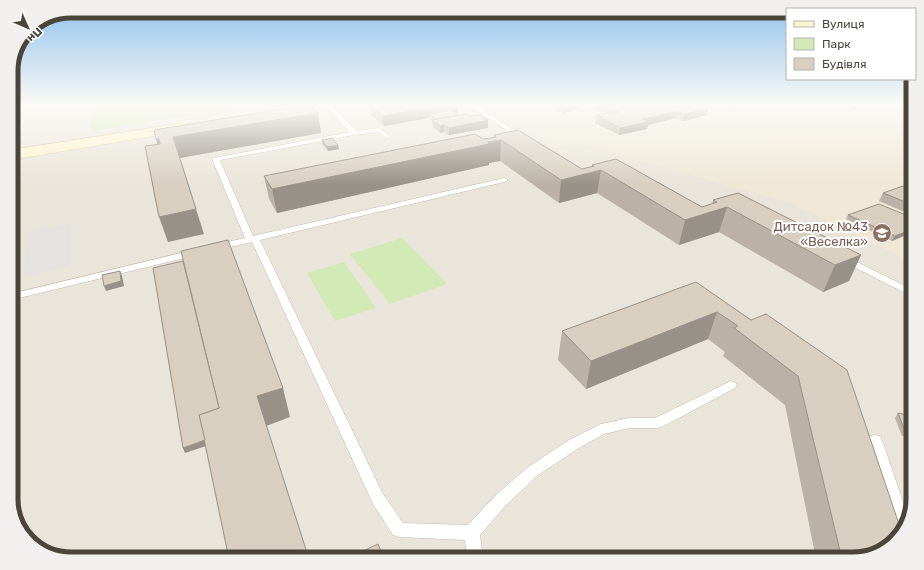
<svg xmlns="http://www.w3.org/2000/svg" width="924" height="570" viewBox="0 0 924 570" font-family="Rubik,sans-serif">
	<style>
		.residential { fill: #eae5da }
		.education { fill: #efe8d6 }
		.green { fill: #d2eab5 }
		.parking { fill: #e5e3e0 }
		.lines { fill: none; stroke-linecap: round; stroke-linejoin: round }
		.lane-casing { stroke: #c2bbae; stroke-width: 1 }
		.secondary-casing { stroke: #d6c79b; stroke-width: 1 }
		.lane { fill: #fff; fill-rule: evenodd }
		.secondary { fill: #fff3cd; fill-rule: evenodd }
		.wall { fill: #bab2a6 }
		.shaded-wall { fill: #979187 }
		.building { fill: #d8cfc1; stroke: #979187 }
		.labels { text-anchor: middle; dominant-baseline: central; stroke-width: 4; stroke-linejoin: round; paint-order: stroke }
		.education-label { font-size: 13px; fill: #785e54; stroke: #fff; text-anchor: end }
		.rim { fill: none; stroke: #4b4439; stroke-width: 5 }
	</style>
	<rect width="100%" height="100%" fill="#f6f3ec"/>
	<g class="residential">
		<path d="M27 105H307L16 152Z"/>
		<path d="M340 105H913V499L903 532 853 559H71L38 549 19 529 11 502V173L14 158Z"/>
	</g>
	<path class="education" d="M487 105H913V263L791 203 575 143 557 148Z"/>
	<g class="green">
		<path d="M91 105H261L91 131Z"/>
		<path d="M402 238 447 284 390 304 350 254Z"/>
		<path d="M344 262 376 308 335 321 307 273Z"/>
	</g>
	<path class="parking" d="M70 223V265L23 277 29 232Z"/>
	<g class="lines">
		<defs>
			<g id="lane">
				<path d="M266 105H272L273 114H269Z"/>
				<path d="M325 105H332L356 131 379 128 391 137 386 138 378 132 354 135 220 160 253 236 504 178 508 180 504 182 260 240 383 494 403 523 468 525 495 496 528 467 569 440 601 424 629 418H655L731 381 735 382 737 385 735 388 662 427 657 428H629L604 434 579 448 538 475 505 506 480 535 483 559H467L465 540 399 537 393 535 373 504 252 242 217 250 212 247 214 245 245 238 212 159 214 158 350 132Z"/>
				<path d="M468 105H476L525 138 520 139Z"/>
				<path d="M194 250 199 253 197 255 11 300V294Z"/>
				<path d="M845 256 913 290V297L842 261 840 259 842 257Z"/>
				<path d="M875 435 880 436 882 440 908 516 903 532 901 534 898 533 896 528 868 440 870 436Z"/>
			</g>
			<g id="secondary">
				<path d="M13 105H25L18 133 16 136 11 137V110Z"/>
				<path d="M294 105H326L320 109 283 115 278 114 277 111 278 108Z"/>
				<path d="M184 123 189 124 191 127 189 130 11 160V150Z"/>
			</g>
		</defs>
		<use href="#lane" class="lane-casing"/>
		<use href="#secondary" class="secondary-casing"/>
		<use href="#lane" class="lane"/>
		<use href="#secondary" class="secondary"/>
	</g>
	<g class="wall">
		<path d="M370 105H458V112L455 113 458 115 471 116 488 120V128L449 135 444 132 440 133 433 127 432 120 429 118 384 126 371 115Z"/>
		<path d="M549 105H701L707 115 683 121 676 118 648 125 647 129 619 135 595 123 596 115 605 113 590 106 563 113Z"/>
		<path d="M721 105H746L730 109Z"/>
		<path d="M843 105H866L853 109Z"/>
		<path d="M906 105H913V107Z"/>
		<path d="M494 135 582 169 591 167 592 165 702 207 712 204 713 200 861 255 849 281 823 292 719 232 679 245 597 193 559 203 500 161 489 163V165L277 213 269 199 264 176 483 139 494 137Z"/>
		<path d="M322 140 339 149 328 151 322 144Z"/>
		<path d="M913 190V212L909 214 879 201 883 193Z"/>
		<path d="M848 215 913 218V232L892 241 846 219Z"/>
		<path d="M696 282 751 320 847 370 853 559H816L785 405 723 356 725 352 708 339 586 389 558 360 562 331Z"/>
		<path d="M898 413 913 416V438L902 436 895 418Z"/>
	</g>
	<g class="shaded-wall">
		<path d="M441 105H458V112L433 117 429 114V118L384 126 383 116Z"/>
		<path d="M565 105H590L563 113 564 106Z"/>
		<path d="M746 105 730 109 731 106Z"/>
		<path d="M854 105H866L853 109Z"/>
		<path d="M709 108 707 115 683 121 684 114Z"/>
		<path d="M678 111 676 118 648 125 647 129 619 135 620 128 643 119Z"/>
		<path d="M318 113 321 133 180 158 173 137Z"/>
		<path d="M488 120V128L449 135V128Z"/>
		<path d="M440 122 444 125V132L440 133Z"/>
		<path d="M156 139H159L166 160 163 161Z"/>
		<path d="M501 140 500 161 489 163V165L277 213 272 189Z"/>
		<path d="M338 145 339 149 328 151 327 147Z"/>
		<path d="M601 170 597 193 559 203 561 180Z"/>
		<path d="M913 205V212L909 214Z"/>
		<path d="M727 207 719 232 679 245 685 220Z"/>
		<path d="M196 209 204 234 168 242 159 217Z"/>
		<path d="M913 229V232L892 241 895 236Z"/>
		<path d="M861 255 849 281 823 292 835 265Z"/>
		<path d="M120 271 122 276 124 286 106 291 104 286Z"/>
		<path d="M717 312 708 339 586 389 591 361Z"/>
		<path d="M283 388 290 417 266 426 257 396Z"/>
		<path d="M228 432 230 438 185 453 183 448Z"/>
	</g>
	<g class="building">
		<path d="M307 105H311L318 113 173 137 196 209 159 217 145 146 160 144 159 139H156L154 130Z"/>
		<path d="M371 105H441L383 116Z"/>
		<path d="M604 105H701L709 108 684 114 678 111 643 119 648 122 620 128 596 115 607 113 610 114 619 112Z"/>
		<path d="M451 110 458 115 436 119 429 114Z"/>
		<path d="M467 114 471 116 479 115 488 120 449 128 444 125 440 126 432 120Z"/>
		<path d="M518 130 582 169 594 166 592 165 616 159 702 207 717 202 713 200 738 193 861 255 835 265 727 207 685 220 601 170 561 180 501 140 488 142 489 144 272 189 264 176 475 134 483 139 496 137 494 135Z"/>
		<path d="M332 138 338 145 327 147 322 140Z"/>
		<path d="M903 186 913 190V205L883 193Z"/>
		<path d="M879 204 913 218V229L895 236 848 215Z"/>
		<path d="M228 240 283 388 257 396 309 559H229L199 415 219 408 181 251Z"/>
		<path d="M183 261 219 408 199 415 205 440 183 448 153 268Z"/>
		<path d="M120 271 121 281 104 286 102 275Z"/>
		<path d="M696 282 751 320 766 314 847 370 902 533 883 551 853 559H842L798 376 734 328 738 326 717 312 591 361 562 331Z"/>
		<path d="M898 413 913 416V432L905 431Z"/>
		<path d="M378 544 384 559H346Z"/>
	</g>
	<linearGradient id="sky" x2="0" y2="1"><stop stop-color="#8fc1ec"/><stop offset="0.57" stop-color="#fbfaf6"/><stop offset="1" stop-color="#fbfaf6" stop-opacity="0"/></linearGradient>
	<rect width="924" height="185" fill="url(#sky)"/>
	<defs>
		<symbol id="school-disc" viewBox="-11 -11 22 22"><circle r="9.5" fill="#8d6e63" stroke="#fff"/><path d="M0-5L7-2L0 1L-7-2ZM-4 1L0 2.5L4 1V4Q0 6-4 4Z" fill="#fff"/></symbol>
	</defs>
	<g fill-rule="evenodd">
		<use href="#school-disc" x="871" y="222" width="22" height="22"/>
	</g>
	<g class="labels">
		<g class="education-label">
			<text x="868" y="226">Дитсадок №43<tspan x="868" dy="15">«Веселка»</tspan></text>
		</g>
	</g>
	<path d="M0 0H924V570H0ZM71 18H853A53 53 0 0 1 906 71V499A53 53 0 0 1 853 552H71A53 53 0 0 1 18 499V71A53 53 0 0 1 71 18Z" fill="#f1f0ef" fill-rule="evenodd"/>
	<path class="rim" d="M71 18H853A53 53 0 0 1 906 71V499A53 53 0 0 1 853 552H71A53 53 0 0 1 18 499V71A53 53 0 0 1 71 18Z"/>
	<rect x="786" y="8" width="130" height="72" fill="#ffffff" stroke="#b7b4b0"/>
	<rect x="794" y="21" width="20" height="6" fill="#fff3cd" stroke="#b7b4b0"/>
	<text x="822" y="28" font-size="12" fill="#4b4439">Вулиця</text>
	<rect x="794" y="38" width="20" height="12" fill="#d2eab5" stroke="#b7b4b0"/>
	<text x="822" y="48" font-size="12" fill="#4b4439">Парк</text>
	<rect x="794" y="58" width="20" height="12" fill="#d8cfc1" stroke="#b7b4b0"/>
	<text x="822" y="68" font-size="12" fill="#4b4439">Будівля</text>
	<g transform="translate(28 28) rotate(135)" stroke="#ffffff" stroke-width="3" paint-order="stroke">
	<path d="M0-3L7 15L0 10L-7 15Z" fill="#4b4439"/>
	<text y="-6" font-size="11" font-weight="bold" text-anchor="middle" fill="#4b4439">Пн</text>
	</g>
</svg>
